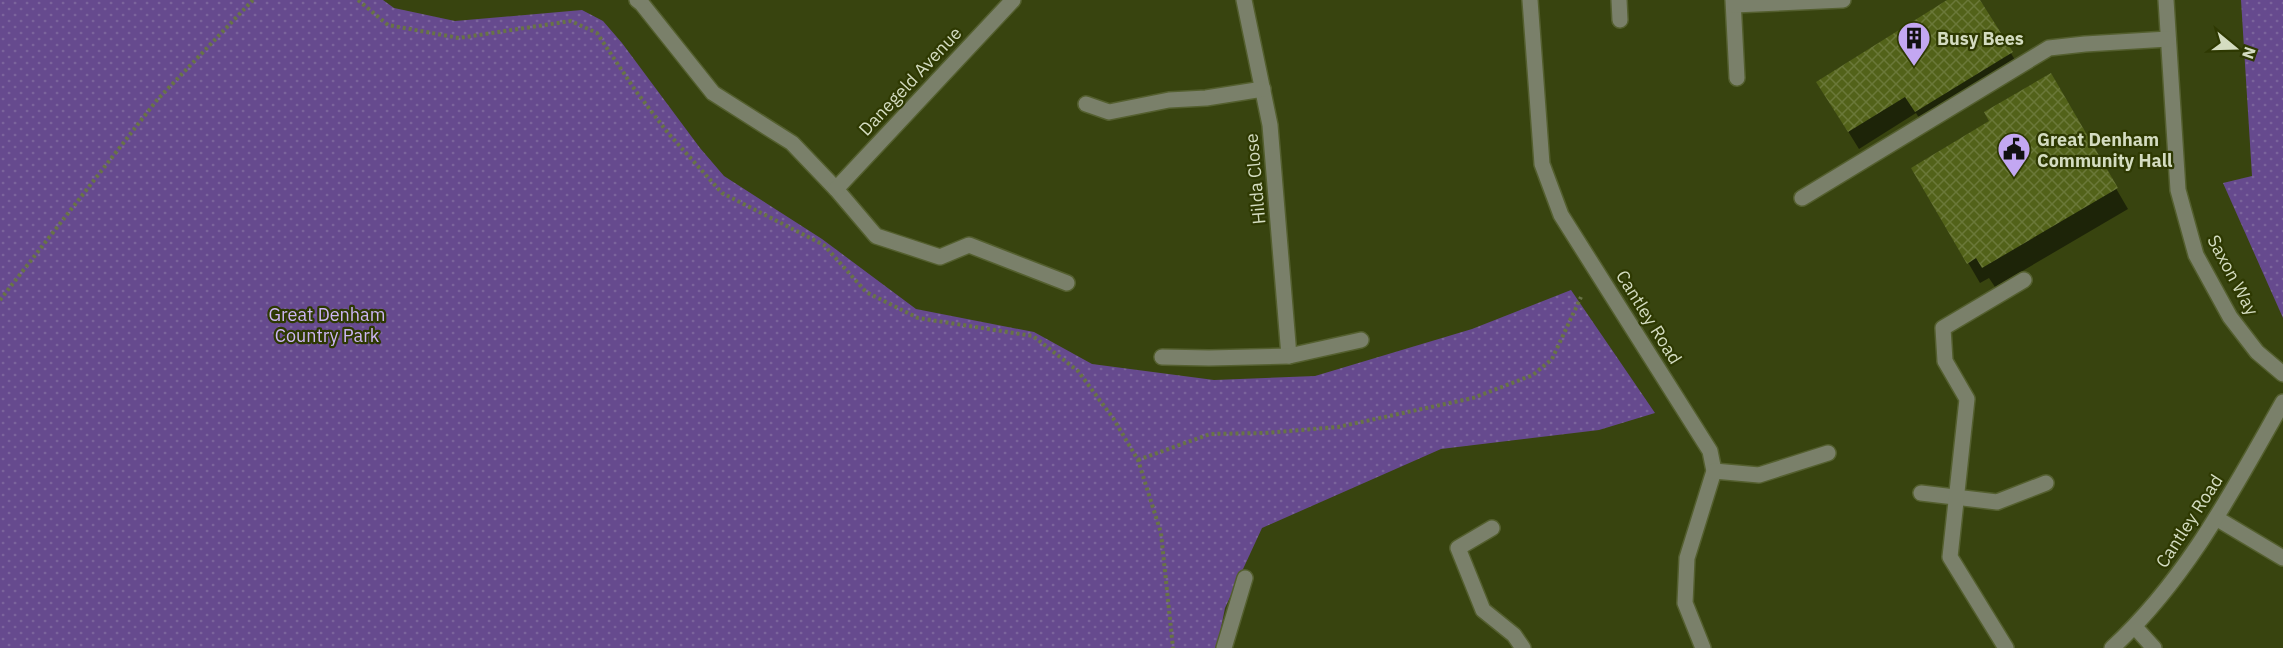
<svg xmlns="http://www.w3.org/2000/svg" width="2283" height="648" viewBox="0 0 2283 648" font-family="'IBM Plex Sans',sans-serif">
	<style>
		.park { fill: url(#park-dots) }
		.shadow { fill: #0007 }
		.building { fill: url(#building-cross-hatch) }
		.lines { fill: none; stroke-linecap: round; stroke-linejoin: round }
		.minor-casing { stroke: #545f2f; stroke-width: 18 }
		.path { stroke: #687346; stroke-width: 4; stroke-dasharray: 3 3; stroke-linecap: butt }
		.minor { stroke: #7a806a; stroke-width: 15 }
		.labels { text-anchor: middle; dominant-baseline: central; stroke-width: 4.5; stroke-linejoin: round; paint-order: stroke }
		.poi-label { font-size: 18px; font-weight: bold; fill: #d4dcc1; stroke: #2e3902; text-anchor: start }
		.street-label { font-size: 18px; fill: #d4dcc1; stroke: #2e3902 }
		.park-label { font-size: 18px; fill: #cdb6f5; stroke: #2e3902 }
	</style>
	<defs>
		<pattern id="park-dots" width="8" height="8" patternUnits="userSpaceOnUse" patternTransform="scale(1.5)"><rect width="8" height="8" fill="#664a8e"/><path d="M2 2h.1M6 6h.1" fill="none" stroke="#7b649c" stroke-width="1.8" stroke-linecap="round"/></pattern>
		<pattern id="building-cross-hatch" width="8" height="8" patternUnits="userSpaceOnUse" patternTransform="scale(1.5)"><rect width="8" height="8" fill="#526219"/><path d="M0 0l8 8M0 8l8-8" fill="none" stroke="#6a7839"/></pattern>
	</defs>
	<rect width="100%" height="100%" fill="#38440f"/>
	<g class="park">
		<path d="M0 0H383L394 8 455 21 582 10 603 21 622 43 700 148 724 176 822 239 916 309 1034 332 1092 364 1214 380 1315 376 1472 329 1571 290 1655 413 1599 430 1441 449 1262 528 1225 608 1217 648H0Z"/>
		<path d="M2241 0H2283V318L2223 183 2252 176Z"/>
	</g>
	<g class="shadow">
		<path d="M1950 0H1979L2021 70 1926 129 1916 113 1859 149 1828 99Z"/>
		<path d="M2050 75 2128 209 1995 287 1989 278 1980 283 1913 168 1991 122Z"/>
	</g>
	<g class="building">
		<path d="M1947 0H1980L2013 52 1915 112 1905 97 1848 132 1816 82Z"/>
		<path d="M2051 73 2118 188 1982 268 1976 258 1967 264 1911 168 1989 121 1984 112Z"/>
	</g>
	<g class="lines">
		<defs>
			<g id="minor">
				<path d="M637 0 642 4 713 93 792 143 836 189 876 236 940 257 969 245 1067 283"/>
				<path d="M1244 0 1270 125 1289 356"/>
				<path d="M1530 0 1542 164 1561 215 1710 451 1714 471 1687 558 1685 603 1703 648"/>
				<path d="M1619 0 1620 20"/>
				<path d="M1733 0 1737 78"/>
				<path d="M2166 0 2178 190 2196 255 2230 317 2257 352 2283 374"/>
				<path d="M1734 5 1843 0"/>
				<path d="M1086 104 1109 112 1169 100 1206 98 1263 89"/>
				<path d="M836 189 1013 0"/>
				<path d="M1802 198 2049 48 2085 44 2168 39"/>
				<path d="M1162 357 1209 358 1289 356 1361 340"/>
				<path d="M1714 471 1759 475 1828 453"/>
				<path d="M1921 493 1997 502 2046 483"/>
				<path d="M2216 518 2283 558"/>
				<path d="M1492 528 1458 548 1483 610 1514 635 1523 648"/>
				<path d="M2135 627 2154 648"/>
				<path d="M1224 648 1245 578"/>
				<path d="M2006 648 1950 557 1967 399 1945 361 1943 328 2024 280"/>
				<path d="M2112 648C2187 579 2233 490 2283 402"/>
			</g>
		</defs>
		<use href="#minor" class="minor-casing"/>
		<g class="path">
			<path d="M358 0 388 25 459 38 571 21 597 33 635 90 668 133 722 193 824 245 866 292 918 318 1033 336 1078 371 1113 418 1138 460 1161 533 1173 648"/>
			<path d="M0 300 157 100 253 0"/>
			<path d="M1138 460 1210 434 1264 433 1338 427 1473 398 1533 375 1552 359 1581 297"/>
		</g>
		<use href="#minor" class="minor"/>
	</g>
	<defs>
		<symbol id="building-pin" viewBox="-11 -11 22 30"><path d="M0 17L-7.5 6A9.5 9.5 0 1 1 7.5 6Z" fill="#c3a7f2" stroke="#2e3902"/><path d="M-4-6H4V6H1V3H-1V6H-4ZM-2.5-4.3h1.7v1.8h-1.7ZM.8-4.3h1.7v1.8H.8ZM-2.5-1h1.7V.8h-1.7ZM.8-1h1.7V.8H.8Z" fill="#111"/></symbol>
		<symbol id="civic-pin" viewBox="-11 -11 22 30"><path d="M0 17L-7.5 6A9.5 9.5 0 1 1 7.5 6Z" fill="#c3a7f2" stroke="#2e3902"/><path d="M-.6-6.5H3V-4.5H.6V-3L4-1V1h2V6H-6V1h2V-1L-.6-3ZM-1.2 2.5V6h2.4V2.5Z" fill="#111"/></symbol>
	</defs>
	<g fill-rule="evenodd">
		<use href="#building-pin" x="1895" y="19" width="38" height="52"/>
		<use href="#civic-pin" x="1995" y="130" width="38" height="52"/>
	</g>
	<g class="labels">
		<g class="poi-label">
			<text x="1937" y="38">Busy Bees</text>
			<text x="2037" y="139">Great Denham<tspan x="2037" dy="21">Community Hall</tspan></text>
		</g>
		<g class="street-label">
			<text transform="translate(910 81) rotate(-47)">Danegeld Avenue</text>
			<text transform="translate(1255 179) rotate(-95)">Hilda Close</text>
			<text transform="translate(2233 275) rotate(62)">Saxon Way</text>
			<text transform="translate(1649 317) rotate(58)">Cantley Road</text>
			<text transform="translate(2189 521) rotate(-57)">Cantley Road</text>
		</g>
		<g class="park-label">
			<text x="327" y="314">Great Denham<tspan x="327" dy="21">Country Park</tspan></text>
		</g>
	</g>
	<g transform="translate(2235 48) rotate(109)" stroke="#2e3902" stroke-width="4.5" paint-order="stroke">
	<path d="M0-4.5L10 22L0 15L-10 22Z" fill="#d4dcc1"/>
	<text y="-9" font-size="16" font-weight="bold" text-anchor="middle" fill="#d4dcc1">N</text>
	</g>
</svg>
